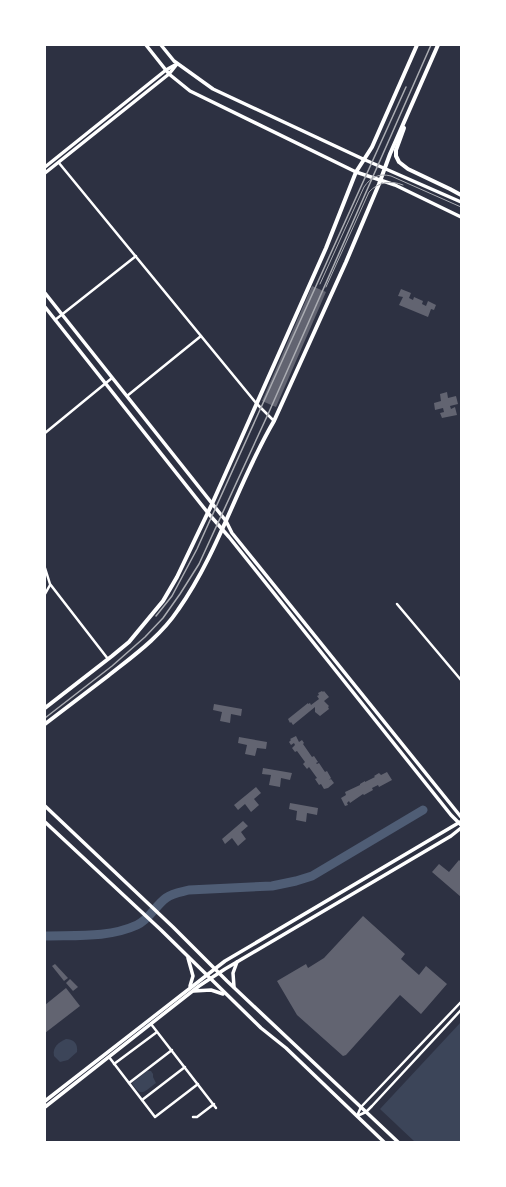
<svg xmlns="http://www.w3.org/2000/svg" width="506" height="1187" viewBox="0 0 506 1187" font-family="Inter,sans-serif">
	<style>
		.green { fill: #3c4559 }
		.lines { fill: none; stroke-linecap: round; stroke-linejoin: round }
		.river { stroke: #4f5d75; stroke-width: 9 }
		.building { fill: #626471 }
		.minor { stroke: #fff; stroke-width: 2.5 }
		.tertiary { stroke: #fff; stroke-width: 3.5 }
		.secondary { stroke: #fff; stroke-width: 3.5 }
		.primary { stroke: #fff; stroke-width: 4 }
		.tram { stroke: #abadb3; stroke-width: 1 }
		.rail { stroke: #abadb3; stroke-width: 1.5 }
	</style>
	<rect width="100%" height="100%" fill="#2d3142"/>
	<g class="green">
		<path d="M461 1022V1142H415L380 1109Z"/>
		<path d="M66 1039C74 1039 78 1044 77 1052L68 1060 60 1062 54 1056C52 1047 59 1042 66 1039Z"/>
		<path d="M147 1071H151L153 1074V1077L156 1083C144 1092 141 1098 132 1083Z"/>
	</g>
	<g class="lines">
		<path class="river" d="M45 936C75 935 109 938 137 925 150 919 155 906 166 898 173 893 182 892 189 890L272 886 296 881 312 876 423 810"/>
	</g>
	<g class="building">
		<path d="M312 286 326 292 276 407 262 401Z"/>
		<path d="M401 289 411 293 409 298 413 300 414 297 423 301 422 304 426 306 428 301 436 305 434 310 431 309 428 317 399 305 403 297 398 296Z"/>
		<path d="M447 392 448 398 456 396 458 404 450 406 451 409 455 407 457 415 442 418 440 413 444 412 443 408 435 410 434 403 441 401 440 394Z"/>
		<path d="M322 691 323 692 324 691 329 697 324 701 329 706 328 707 329 709 320 716 315 712V707L293 725 291 722 290 723 288 719 308 703V704L310 703 311 705 319 699 317 696 319 695 318 693Z"/>
		<path d="M214 704 242 709 241 716 231 714 230 723 220 721 222 712 213 710Z"/>
		<path d="M296 736 299 742 302 740 304 743 303 744 312 757 314 756 318 762 316 763 317 764 319 763 325 772 327 771 331 778 329 780 331 779 334 783 328 788 324 789 321 784 319 785 315 779 317 778 309 767 307 769 303 764 305 762 297 751 295 752 292 748 295 745 294 743 291 745 289 742 291 740 290 739Z"/>
		<path d="M239 737 267 742 266 749 257 748 255 756 245 754 247 745 238 743Z"/>
		<path d="M263 768 292 773 290 780 281 778 280 787 269 785 271 775 262 774Z"/>
		<path d="M387 772 392 780 379 787 378 785 372 788 373 790 364 795 363 794 350 803 349 801 347 803 348 805 345 806 341 798 346 795 345 792 360 785V784L365 781V782L375 777 374 776 379 773 381 775Z"/>
		<path d="M256 787 261 793 254 799 259 805 251 812 245 804 238 810 234 805Z"/>
		<path d="M290 803 318 808 317 815 307 813 306 822 296 820 297 811 289 809Z"/>
		<path d="M243 821 248 826 241 832 246 839 238 846 232 838 225 844 222 839Z"/>
		<path d="M459 860 461 862V897L432 872 439 864 449 872Z"/>
		<path d="M363 916 405 954 401 959 419 975 426 966 447 984 421 1014 400 995 346 1055 343 1056 297 1015 277 981 306 964 308 968 324 958Z"/>
		<path d="M55 964 68 978 64 981 52 966Z"/>
		<path d="M70 979 78 987 73 991 66 983Z"/>
		<path d="M66 988 80 1006 45 1033V1005Z"/>
	</g>
	<g class="lines">
		<g class="minor">
			<path d="M59 163 256 403 274 421"/>
			<path d="M55 320 136 256"/>
			<path d="M127 396 201 336"/>
			<path d="M45 433 112 378"/>
			<path d="M45 568 50 584 108 659"/>
			<path d="M45 594 50 585"/>
			<path d="M397 604 461 680"/>
			<path d="M151 1024 216 1108"/>
			<path d="M109 1057 155 1117 198 1084"/>
			<path d="M114 1064 157 1032"/>
			<path d="M129 1083 172 1050"/>
			<path d="M142 1100 185 1067"/>
			<path d="M357 1116 361 1107 461 1002"/>
			<path d="M357 1116 366 1112 372 1106 461 1010"/>
			<path d="M193 1117H197L214 1104"/>
		</g>
		<g class="tertiary">
			<path d="M146 45 169 74 190 91 356 172 395 185 461 217"/>
			<path d="M161 45 174 61 213 89 363 159 461 202"/>
			<path d="M45 167 166 70 175 65"/>
			<path d="M45 173 169 74 177 64"/>
		</g>
		<g class="secondary">
			<path d="M45 293 226 521 232 533 461 817"/>
			<path d="M45 307 208 513 229 537 451 815 461 825"/>
			<path d="M45 806 173 927 227 981 398 1142"/>
			<path d="M45 822 161 930 261 1028 286 1048 384 1142"/>
			<path d="M188 958 193 976 190 986"/>
			<path d="M234 987 233 973 237 962"/>
			<path d="M194 991 211 990 223 994"/>
			<path d="M45 1101 225 961 460 822"/>
			<path d="M45 1107 199 986 225 969 451 836 461 828"/>
		</g>
		<g class="primary">
			<path d="M404 128 396 150V156L399 162 408 169 450 189 461 195"/>
			<path d="M45 708 112 656 129 642 163 601 177 577 212 504 326 248 356 172 372 147 417 45"/>
			<path d="M45 724C66 708 87 692 108 676 133 656 160 637 178 610 219 552 238 482 274 421L346 262 379 184 390 154 438 45"/>
		</g>
		<g class="tram">
			<path d="M320 284 364 187C371 177 379 173 391 176L461 207"/>
			<path d="M326 287 369 192C378 182 391 180 403 185"/>
		</g>
		<g class="rail">
			<path d="M156 616 172 596 197 549 406 87"/>
			<path d="M45 718 112 666 145 637 163 618 180 594 199 564 269 412 431 45"/>
		</g>
	</g>
	<rect width="506" height="1187" fill="none" stroke="#ffffff" stroke-width="92"/>
</svg>
